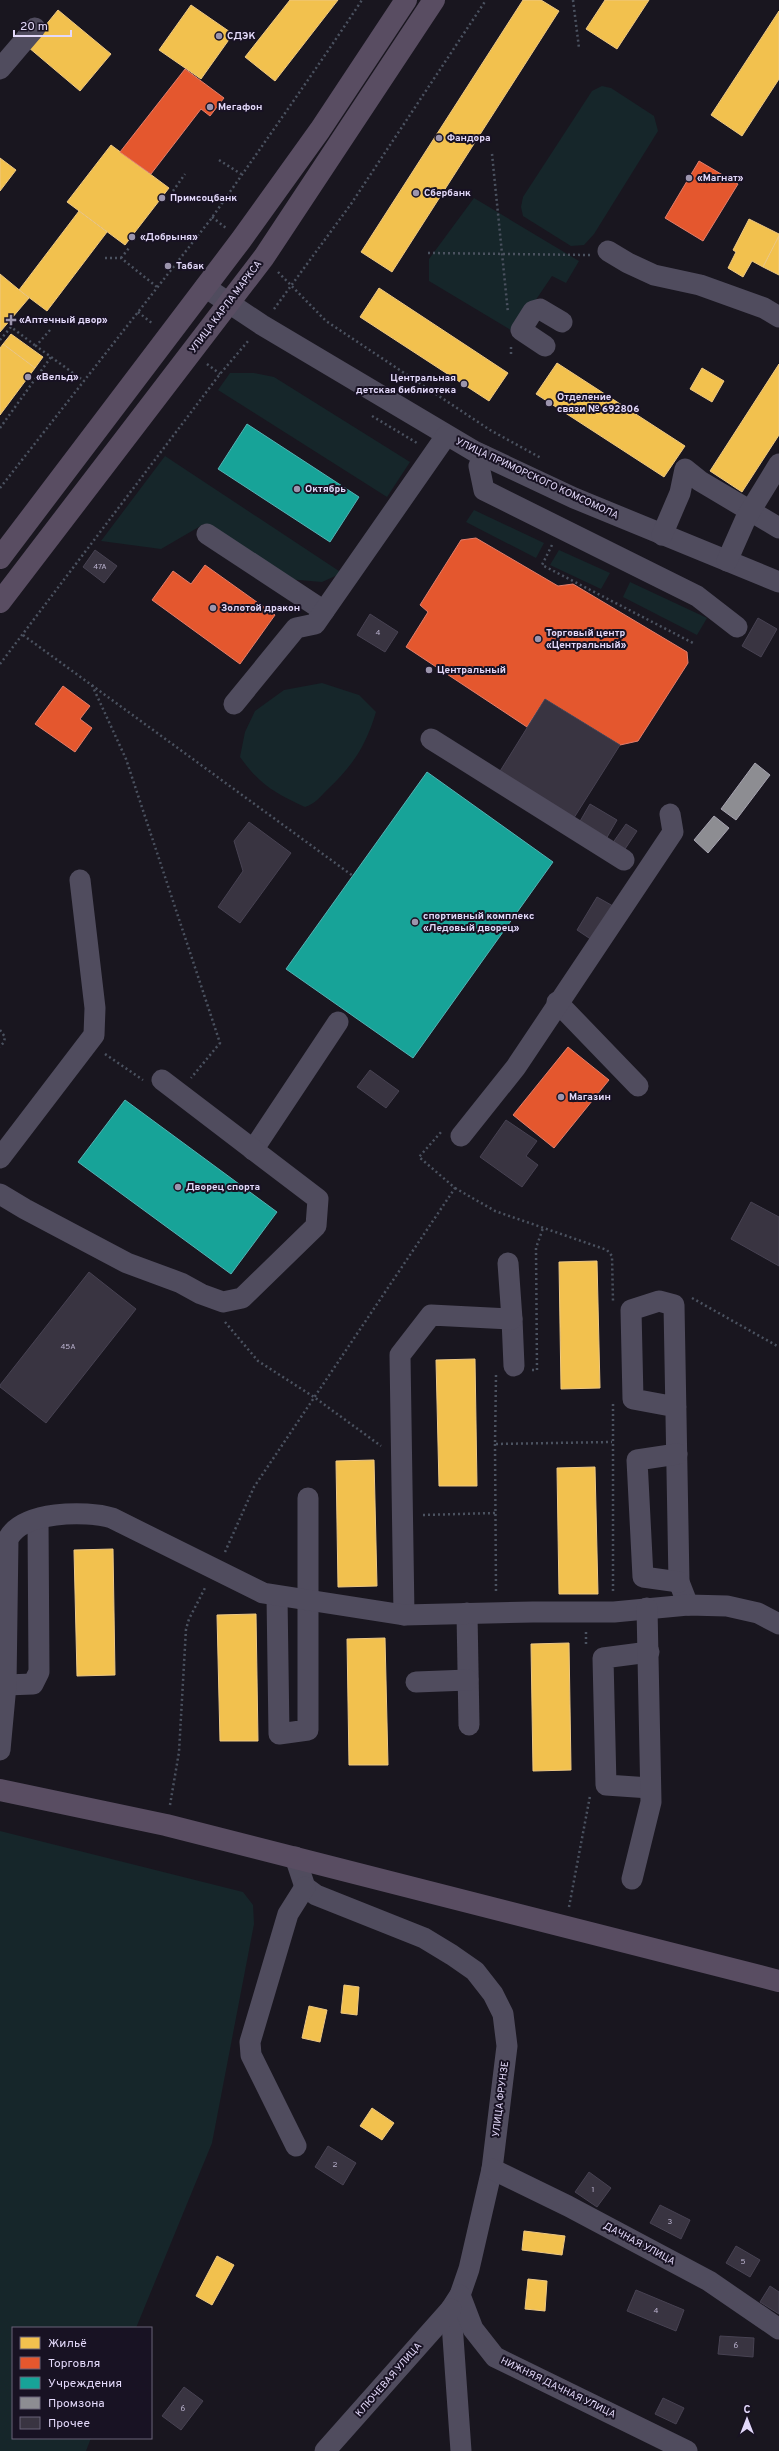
<svg xmlns="http://www.w3.org/2000/svg" width="779" height="2451" viewBox="0 0 779 2451" font-family="Overpass,sans-serif">
	<style>
		.green { fill: #16262a }
		.homes { fill: #f2c14e; stroke: #eec882 }
		.shops { fill: #e4572e; stroke: #e47e6b }
		.public { fill: #17a398; stroke: #54b3b5 }
		.industry { fill: #8d8d92; stroke: #a7a4b1 }
		.building { fill: #393441; stroke: #474252 }
		.lines { fill: none; stroke-linecap: round; stroke-linejoin: round }
		.path { stroke: #4b5260; stroke-width: 2.5; stroke-dasharray: 2 3; stroke-linecap: butt }
		.minor { stroke: #504c5e; stroke-width: 21 }
		.major { stroke: #594d62; stroke-width: 22 }
		.poi-dot { fill: #9c95ad; stroke: #181223; stroke-width: 1.5 }
		.labels { text-anchor: middle; dominant-baseline: central; stroke-width: 4; stroke-linejoin: round; paint-order: stroke }
		.number-label { font-size: 8px; fill: #b8b0cc }
		.poi-label { font-size: 10px; font-weight: bold; fill: #e3d9fa; stroke: #181223; text-anchor: start }
		.street-label { font-size: 10px; fill: #e3d9fa; stroke: #181223 }
	</style>
	<rect width="100%" height="100%" fill="#19161f"/>
	<g class="green">
		<path d="M602 86 611 88 654 116 658 131 594 234 584 245 571 246 523 216 521 207 523 197 592 91Z"/>
		<path d="M474 198 579 261 566 283 552 276 514 332 429 281V259Z"/>
		<path d="M230 373H254L274 377 410 462 387 497 218 390Z"/>
		<path d="M165 456 342 573 322 582 287 579 204 524 161 549 101 541Z"/>
		<path d="M474 510 544 543 536 558 466 522Z"/>
		<path d="M559 550 610 573 601 589 550 565Z"/>
		<path d="M630 582 707 618 697 635 623 597Z"/>
		<path d="M322 683 359 695 376 712C365 748 353 765 327 790 319 798 316 803 305 807 275 793 260 785 240 757L245 732 255 711 284 690Z"/>
		<path d="M0 1831 243 1892 253 1905 254 1924 212 2143 136 2328H13V2438H91L86 2451H0Z"/>
	</g>
	<g class="homes">
		<path d="M290 0H338L275 81 245 57Z"/>
		<path d="M523 0H541L559 11 392 272 361 252Z"/>
		<path d="M605 0H649L617 49 586 29Z"/>
		<path d="M191 5 233 34 201 79 159 50Z"/>
		<path d="M58 10 111 54 80 91 28 47Z"/>
		<path d="M779 11V79L742 136 711 115Z"/>
		<path d="M111 145 169 188 125 245 67 202Z"/>
		<path d="M0 158 16 170 0 191Z"/>
		<path d="M79 211 107 232 47 311 19 290Z"/>
		<path d="M749 219 779 234V236L763 267 752 261 743 277 728 268 736 252 733 250Z"/>
		<path d="M779 236V275L763 267Z"/>
		<path d="M0 274 29 298 0 332Z"/>
		<path d="M379 288 508 373 489 401 360 317Z"/>
		<path d="M11 334 43 357 35 368 3 344Z"/>
		<path d="M3 344 35 368 0 415V348Z"/>
		<path d="M557 363 685 446 664 477 536 394Z"/>
		<path d="M779 364V435L742 492 710 471Z"/>
		<path d="M702 368 724 381 712 402 690 389Z"/>
		<path d="M597 1261 600 1388 561 1389 559 1262Z"/>
		<path d="M475 1359 477 1486H439L436 1360Z"/>
		<path d="M374 1460 377 1586 338 1587 336 1461Z"/>
		<path d="M595 1467 598 1594H559L557 1468Z"/>
		<path d="M113 1549 115 1675 77 1676 74 1550Z"/>
		<path d="M256 1614 258 1741H220L217 1615Z"/>
		<path d="M385 1638 388 1765H349L347 1639Z"/>
		<path d="M569 1643 571 1770 533 1771 531 1644Z"/>
		<path d="M344 1985 359 1987 357 2015 341 2013Z"/>
		<path d="M309 2006 327 2010 320 2042 302 2038Z"/>
		<path d="M372 2108 394 2123 382 2140 360 2126Z"/>
		<path d="M524 2231 565 2236 562 2255 522 2250Z"/>
		<path d="M217 2256 234 2265 212 2305 196 2296Z"/>
		<path d="M528 2279 547 2281 545 2311 525 2309Z"/>
	</g>
	<g class="shops">
		<path d="M185 69 224 98 210 116 201 109 151 174 120 152Z"/>
		<path d="M699 161 738 184 703 241 665 218Z"/>
		<path d="M476 538 558 586 573 584 687 652 688 663 638 741 620 745 545 699 527 727 406 647 428 612 420 605 461 540Z"/>
		<path d="M205 565 275 615 240 664 152 600 173 571 191 584Z"/>
		<path d="M63 686 90 706 80 719 92 728 75 752 35 724Z"/>
		<path d="M568 1047 609 1080 554 1148 513 1115Z"/>
	</g>
	<g class="public">
		<path d="M247 424 359 497 330 542 218 469Z"/>
		<path d="M427 772 553 862 413 1058 286 969Z"/>
		<path d="M125 1100 277 1212 231 1274 78 1162Z"/>
	</g>
	<g class="industry">
		<path d="M755 763 770 775 736 820 721 809Z"/>
		<path d="M714 816 729 828 708 853 694 840Z"/>
	</g>
	<g class="building">
		<path d="M95 550 117 566 104 583 83 567Z"/>
		<path d="M370 614 398 632 385 652 357 635Z"/>
		<path d="M758 618 777 629 761 657 742 646Z"/>
		<path d="M545 699 620 745 572 821 497 776Z"/>
		<path d="M590 804 617 820 606 839 579 823Z"/>
		<path d="M249 822 291 853 240 923 218 907 243 871 234 841Z"/>
		<path d="M626 824 637 831 623 852 612 844Z"/>
		<path d="M597 897 613 906 592 940 577 930Z"/>
		<path d="M370 1070 399 1091 386 1108 357 1087Z"/>
		<path d="M506 1120 537 1141 526 1156 538 1165 522 1187 480 1157Z"/>
		<path d="M751 1202 779 1217V1266L731 1239Z"/>
		<path d="M89 1272 136 1309 46 1423 0 1387V1385Z"/>
		<path d="M328 2146 356 2163 343 2185 315 2167Z"/>
		<path d="M589 2172 611 2188 597 2207 575 2192Z"/>
		<path d="M660 2205 690 2220 681 2239 650 2223Z"/>
		<path d="M736 2246 760 2260 750 2277 726 2263Z"/>
		<path d="M770 2286 779 2292V2314L760 2302Z"/>
		<path d="M636 2290 684 2310 676 2331 627 2311Z"/>
		<path d="M720 2336 754 2338 753 2357 718 2354Z"/>
		<path d="M184 2387 203 2401 181 2430 162 2416Z"/>
		<path d="M663 2398 684 2408 676 2424 655 2414Z"/>
	</g>
	<g class="lines">
		<g class="path">
			<path d="M573 0 579 48"/>
			<path d="M492 154 508 313"/>
			<path d="M219 160 241 174"/>
			<path d="M173 191 185 174"/>
			<path d="M212 217 226 228"/>
			<path d="M428 253 590 255"/>
			<path d="M105 258H121L157 287"/>
			<path d="M121 258 129 248"/>
			<path d="M278 272 326 321 490 430 541 458"/>
			<path d="M274 309 351 204 486 0"/>
			<path d="M138 312 153 324"/>
			<path d="M50 330 36 346 84 381"/>
			<path d="M0 340 11 327 36 346"/>
			<path d="M511 347V355"/>
			<path d="M207 364 220 374"/>
			<path d="M372 416 417 443"/>
			<path d="M0 428 51 357"/>
			<path d="M0 488 211 219C262 146 313 74 362 0"/>
			<path d="M552 545 542 565 693 643"/>
			<path d="M23 635 353 876"/>
			<path d="M0 664 220 374 249 340"/>
			<path d="M92 685 126 759 220 1043 191 1078"/>
			<path d="M0 1030 5 1037 4 1042 0 1047"/>
			<path d="M105 1054 143 1080"/>
			<path d="M455 1188 495 1211 607 1250 612 1256 613 1301"/>
			<path d="M692 1298 779 1347"/>
			<path d="M225 1322 258 1361 314 1397 381 1446"/>
			<path d="M532 1370H537L536 1248 543 1228"/>
			<path d="M496 1375 495 1444 612 1442"/>
			<path d="M613 1404V1593"/>
			<path d="M495 1444 496 1593"/>
			<path d="M423 1515 495 1513"/>
			<path d="M225 1552 254 1487 455 1188 419 1157 442 1131"/>
			<path d="M586 1632V1647"/>
			<path d="M170 1805 179 1752 186 1629 189 1619 206 1586"/>
			<path d="M569 1907 590 1796"/>
		</g>
		<g class="minor">
			<path d="M0 69 35 28"/>
			<path d="M608 251 628 263 654 275 700 285 764 308 779 317"/>
			<path d="M205 287 262 325 474 451 574 498 779 582"/>
			<path d="M545 346 521 330 533 311 540 309 562 322"/>
			<path d="M484 456 479 466 484 490 697 596 737 627"/>
			<path d="M207 534 324 611"/>
			<path d="M662 535 680 493 685 469 700 481 779 528"/>
			<path d="M727 561 746 518 779 464"/>
			<path d="M234 704 296 628 315 624 446 436"/>
			<path d="M431 739 624 860"/>
			<path d="M557 1002 638 1086"/>
			<path d="M461 1136 516 1067 673 832 670 814"/>
			<path d="M253 1150 338 1022"/>
			<path d="M0 1158 94 1035 95 1008 80 880"/>
			<path d="M0 1194 25 1209 127 1263 181 1283 201 1294 223 1302 242 1298 316 1226 318 1199 162 1080"/>
			<path d="M512 1319 514 1366"/>
			<path d="M676 1407 633 1399 631 1310 659 1301 674 1305 679 1582 688 1605"/>
			<path d="M677 1454 637 1460 643 1577 679 1582"/>
			<path d="M277 1596 279 1734 308 1730V1498"/>
			<path d="M467 1613 469 1725"/>
			<path d="M404 1615 400 1355 431 1315 512 1319 508 1263"/>
			<path d="M649 1652 603 1658 606 1785 650 1788"/>
			<path d="M416 1682 468 1680"/>
			<path d="M6 1685 33 1684 39 1672 38 1519"/>
			<path d="M0 1750 6 1685 8 1539C22 1511 86 1510 112 1518L263 1593 404 1615 533 1612H614L688 1605 727 1606 758 1613 779 1624"/>
			<path d="M295 1857 305 1887 316 1895 424 1938 452 1955 475 1971 493 1994 503 2014 507 2046 492 2169 469 2269 460 2295 451 2309 461 2451"/>
			<path d="M632 1879 651 1802 647 1608"/>
			<path d="M296 2146 251 2055 250 2042 288 1914 305 1887"/>
			<path d="M492 2169 568 2206 709 2281 779 2329"/>
			<path d="M460 2295 473 2329 495 2357 687 2451"/>
			<path d="M325 2451 451 2309"/>
		</g>
		<g class="major">
			<path d="M0 558 241 240 320 130 406 0"/>
			<path d="M0 602 264 257 434 0"/>
			<path d="M0 1790 166 1825 779 1981"/>
		</g>
	</g>
	<g class="poi-dot">
		<circle cx="219" cy="36" r="4"/>
		<circle cx="210" cy="107" r="4"/>
		<circle cx="439" cy="138" r="4"/>
		<circle cx="689" cy="178" r="4"/>
		<circle cx="416" cy="193" r="4"/>
		<circle cx="162" cy="198" r="4"/>
		<circle cx="132" cy="237" r="4"/>
		<circle cx="168" cy="266" r="4"/>
		<path d="M9 314h4v4h4v4h-4v4h-4v-4h-4v-4h4z"/>
		<circle cx="28" cy="377" r="4"/>
		<circle cx="464" cy="384" r="4"/>
		<circle cx="549" cy="403" r="4"/>
		<circle cx="297" cy="489" r="4"/>
		<circle cx="213" cy="608" r="4"/>
		<circle cx="538" cy="639" r="4"/>
		<circle cx="429" cy="670" r="4"/>
		<circle cx="415" cy="922" r="4"/>
		<circle cx="561" cy="1097" r="4"/>
		<circle cx="178" cy="1187" r="4"/>
	</g>
	<g class="labels">
		<g class="number-label">
			<text x="100" y="567">47А</text>
			<text x="378" y="633">4</text>
			<text x="68" y="1347">45А</text>
			<text x="335" y="2165">2</text>
			<text x="593" y="2190">1</text>
			<text x="670" y="2222">3</text>
			<text x="743" y="2262">5</text>
			<text x="656" y="2311">4</text>
			<text x="736" y="2346">6</text>
			<text x="183" y="2409">6</text>
		</g>
		<g class="poi-label">
			<text x="227" y="36">СДЭК</text>
			<text x="218" y="107">Мегафон</text>
			<text x="447" y="138">Фандора</text>
			<text x="697" y="178">«Магнат»</text>
			<text x="424" y="193">Сбербанк</text>
			<text x="170" y="198">Примсоцбанк</text>
			<text x="140" y="237">«Добрыня»</text>
			<text x="176" y="266">Табак</text>
			<text x="19" y="320">«Аптечный двор»</text>
			<text x="36" y="377">«Вельд»</text>
			<text x="456" y="378" text-anchor="end">Центральная<tspan x="456" dy="12">детская библиотека</tspan></text>
			<text x="557" y="397">Отделение<tspan x="557" dy="12">связи № 692806</tspan></text>
			<text x="305" y="489">Октябрь</text>
			<text x="221" y="608">Золотой дракон</text>
			<text x="546" y="633">Торговый центр<tspan x="546" dy="12">«Центральный»</tspan></text>
			<text x="437" y="670">Центральный</text>
			<text x="423" y="916">спортивный комплекс<tspan x="423" dy="12">«Ледовый дворец»</tspan></text>
			<text x="569" y="1097">Магазин</text>
			<text x="186" y="1187">Дворец спорта</text>
		</g>
		<g class="street-label">
			<text transform="translate(226 307) rotate(-53)">УЛИЦА КАРЛА МАРКСА</text>
			<text transform="translate(537 479) rotate(25)">УЛИЦА ПРИМОРСКОГО КОМСОМОЛА</text>
			<text transform="translate(501 2099) rotate(-83)">УЛИЦА ФРУНЗЕ</text>
			<text transform="translate(639 2244) rotate(28)">ДАЧНАЯ УЛИЦА</text>
			<text transform="translate(389 2380) rotate(-49)">КЛЮЧЕВАЯ УЛИЦА</text>
			<text transform="translate(558 2388) rotate(26)">НИЖНЯЯ ДАЧНАЯ УЛИЦА</text>
		</g>
	</g>
	<rect x="12" y="2327" width="140" height="112" fill="#181223" stroke="#696279"/>
	<rect x="20" y="2337" width="20" height="12" fill="#f2c14e" stroke="#696279"/>
	<text x="48" y="2347" font-size="12" fill="#e3d9fa">Жильё</text>
	<rect x="20" y="2357" width="20" height="12" fill="#e4572e" stroke="#696279"/>
	<text x="48" y="2367" font-size="12" fill="#e3d9fa">Торговля</text>
	<rect x="20" y="2377" width="20" height="12" fill="#17a398" stroke="#696279"/>
	<text x="48" y="2387" font-size="12" fill="#e3d9fa">Учреждения</text>
	<rect x="20" y="2397" width="20" height="12" fill="#8d8d92" stroke="#696279"/>
	<text x="48" y="2407" font-size="12" fill="#e3d9fa">Промзона</text>
	<rect x="20" y="2417" width="20" height="12" fill="#393441" stroke="#696279"/>
	<text x="48" y="2427" font-size="12" fill="#e3d9fa">Прочее</text>
	<g transform="translate(747 2419)" stroke="#181223" stroke-width="3" paint-order="stroke">
	<path d="M0-3L7 15L0 10L-7 15Z" fill="#e3d9fa"/>
	<text y="-6" font-size="11" font-weight="bold" text-anchor="middle" fill="#e3d9fa">С</text>
	</g>
	<path d="M14 30v6h57v-6" fill="none" stroke="#e3d9fa" stroke-width="2"/>
	<text x="20" y="30" font-size="12" fill="#e3d9fa" stroke="#181223" stroke-width="3" paint-order="stroke">20 m</text>
</svg>
